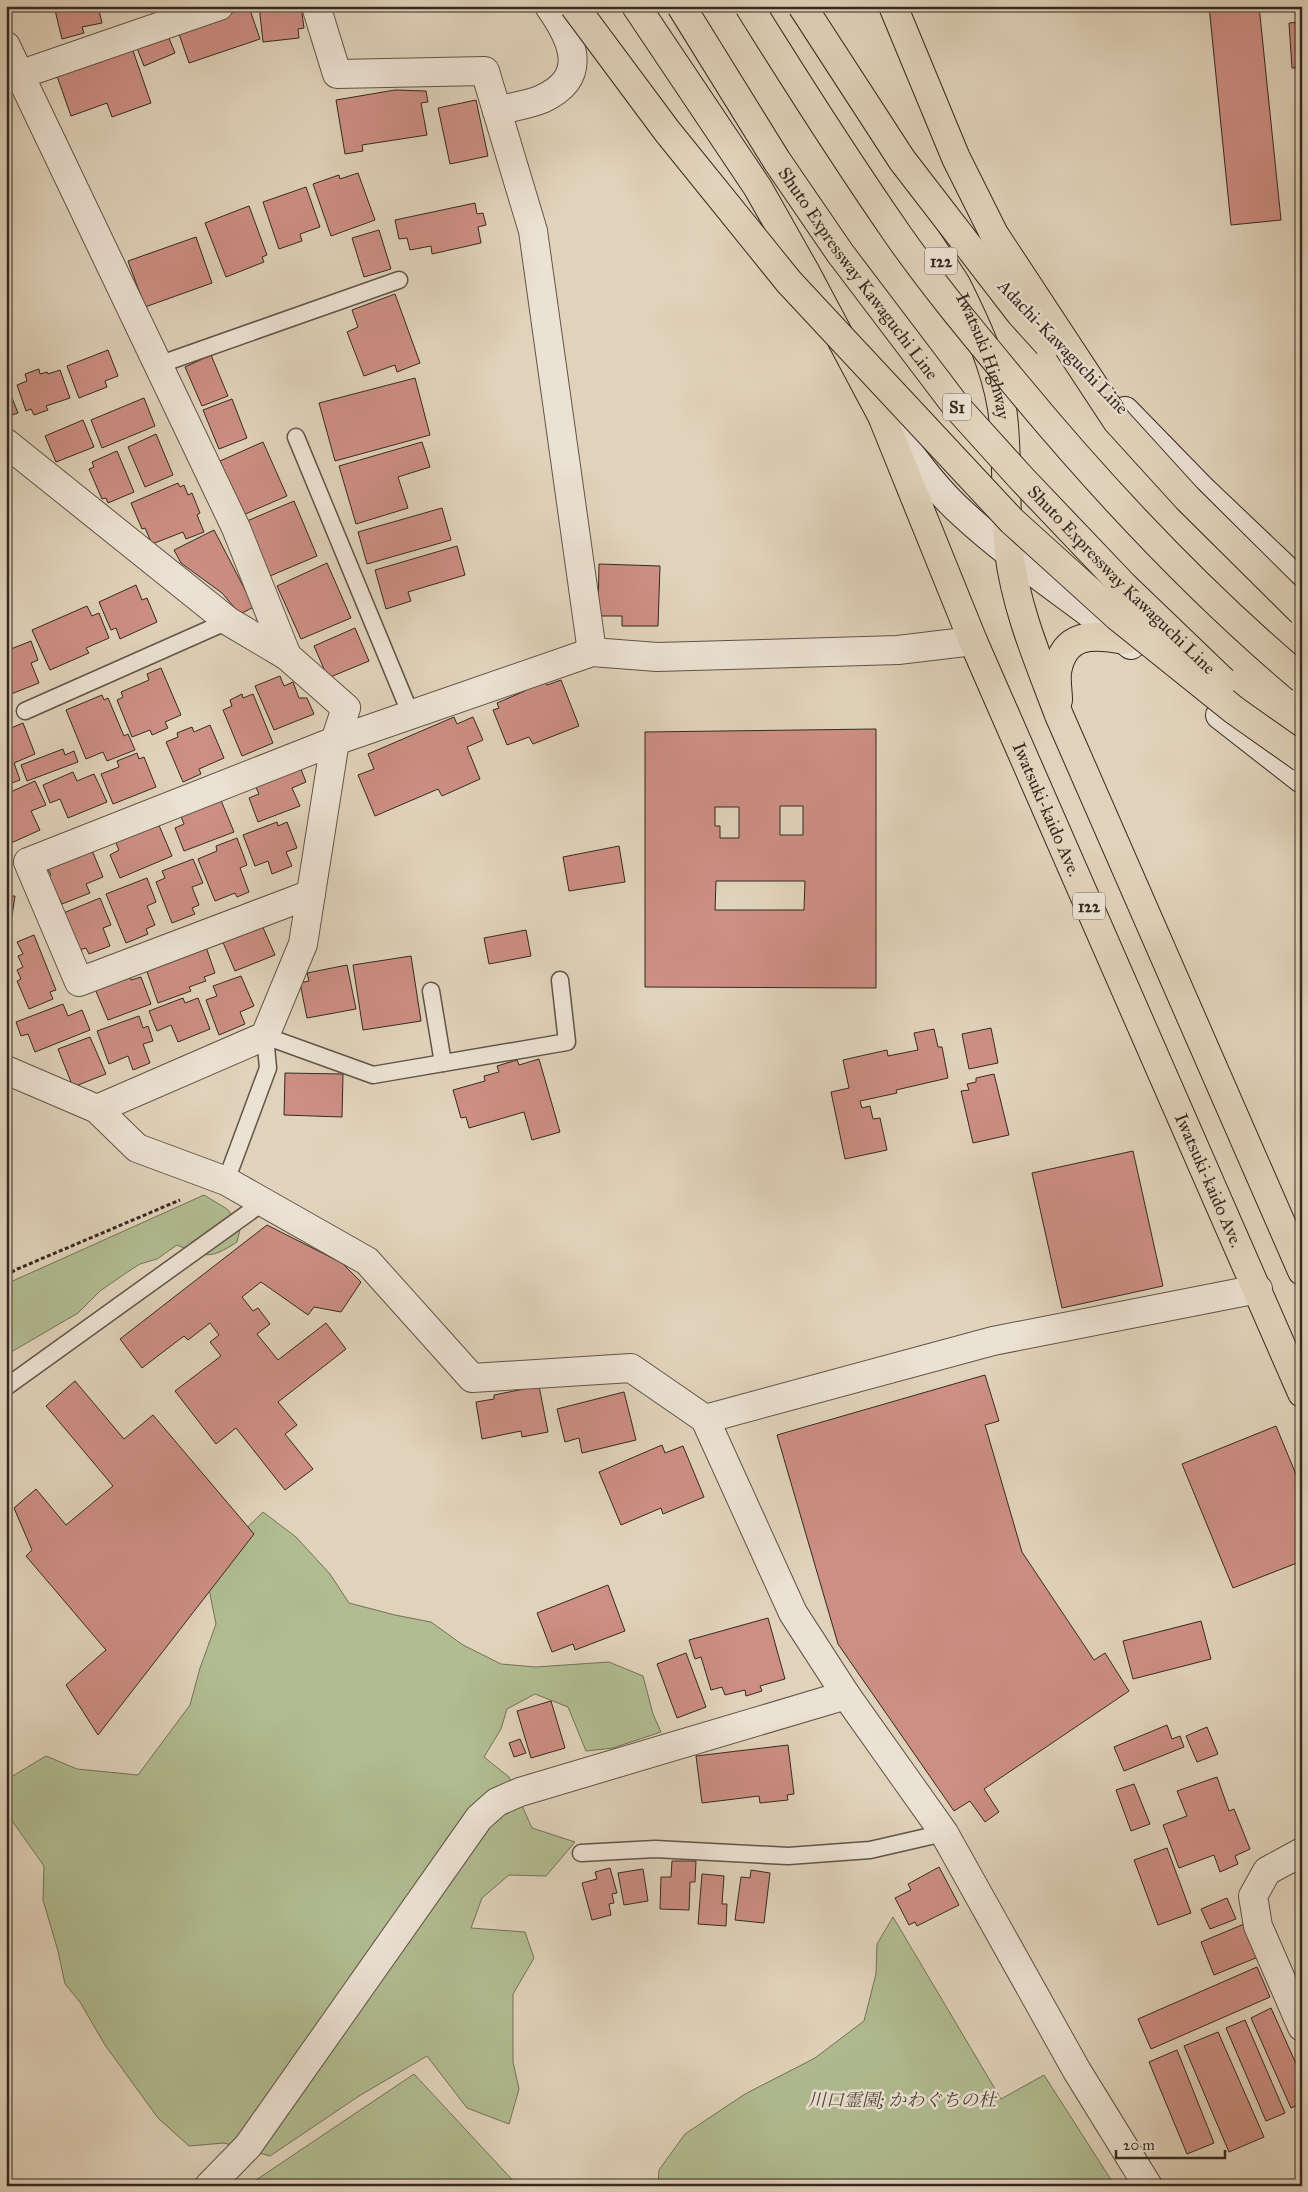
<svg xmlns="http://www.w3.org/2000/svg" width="1308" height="2192" viewBox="0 0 1308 2192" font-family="'IM FELL Great Primer','Noto Serif JP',serif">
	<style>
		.green { fill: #b1bc91; stroke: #737259 }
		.building { fill: #cd8f84; stroke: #352921; fill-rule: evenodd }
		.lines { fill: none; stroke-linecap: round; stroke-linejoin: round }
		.service-casing { stroke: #605448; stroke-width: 19 }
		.minor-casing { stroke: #605448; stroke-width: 30 }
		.secondary-casing { stroke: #352921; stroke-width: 30 }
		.trunk-casing { stroke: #352921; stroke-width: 30 }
		.path { stroke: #352921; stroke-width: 3; stroke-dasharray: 4 2.5; stroke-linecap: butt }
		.service { stroke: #ece2d3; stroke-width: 16 }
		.minor { stroke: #ece2d3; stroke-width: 28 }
		.secondary { stroke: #ece2d3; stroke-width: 28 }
		.trunk { stroke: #e1d3bb; stroke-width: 28 }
		.motorway-bridge-casing { stroke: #352921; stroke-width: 30; stroke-linecap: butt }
		.motorway-bridge { stroke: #e1d3bb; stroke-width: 28 }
		.labels { text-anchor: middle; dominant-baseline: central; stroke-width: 5; stroke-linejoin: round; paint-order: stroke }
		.shield { fill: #ece2d3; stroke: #6c6056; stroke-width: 1 }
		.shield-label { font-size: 16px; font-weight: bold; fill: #352921 }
		.street-label { font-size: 18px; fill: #352921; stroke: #ece2d3 }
		.park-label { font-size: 18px; font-style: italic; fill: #4e4637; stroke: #ece2d3 }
	</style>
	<rect width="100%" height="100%" fill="#e1d3bb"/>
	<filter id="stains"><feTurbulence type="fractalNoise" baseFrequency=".004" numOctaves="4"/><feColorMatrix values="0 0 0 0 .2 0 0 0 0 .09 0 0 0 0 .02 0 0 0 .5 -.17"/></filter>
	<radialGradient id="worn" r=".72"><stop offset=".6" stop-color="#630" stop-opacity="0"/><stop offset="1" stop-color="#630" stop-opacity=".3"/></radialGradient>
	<g class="green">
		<path d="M204 1195 227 1209 241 1225 237 1242C209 1260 206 1257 177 1245L157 1259 140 1264 126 1273 100 1291 78 1313 6 1355V1284Z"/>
		<path d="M263 1512 296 1537 330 1574 349 1603 395 1615 431 1622 463 1645 501 1664 536 1667 609 1662 643 1676 653 1714 661 1732 613 1748 586 1751 568 1707 535 1694 507 1709 501 1729 484 1757 509 1777 532 1828 575 1842 546 1876 509 1875 482 1898 471 1928 525 1932 534 1958 513 1994V2062L519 2089 509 2124 467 2108 427 2056 359 2096 270 2156 224 2143 189 2146 158 2118 105 2045 80 2002 65 1984 58 1951 43 1900 44 1866 8 1815 6 1780 46 1756 77 1769 138 1775 190 1705 200 1668 216 1624 207 1579 220 1554Z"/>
		<path d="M893 1917 1001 2099 1044 2075 1115 2186H658L659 2170 685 2134 745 2094 815 2058 864 2021 876 1974 877 1944Z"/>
		<path d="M414 2074 518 2186H247Z"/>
	</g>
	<g class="building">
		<path d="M54 6H98L102 23 82 27 84 33 62 39Z"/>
		<path d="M259 6H301L304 28 298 29 299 38 263 42Z"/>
		<path d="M1209 6H1259L1281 220 1231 225Z"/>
		<path d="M249 7 260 39 189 63 178 31Z"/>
		<path d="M1302 22V68H1292L1289 23Z"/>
		<path d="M166 31 175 53 144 66 135 43Z"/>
		<path d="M131 45 151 103 112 117 107 103 71 116 57 76Z"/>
		<path d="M395 90 426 91 428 102 421 103 427 135 362 145 363 151 345 154 336 100Z"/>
		<path d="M476 100 488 156 450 164 438 108Z"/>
		<path d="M358 173 375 220 331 236 313 184 339 175 340 179Z"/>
		<path d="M306 187 320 227 300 234 302 241 279 249 263 202Z"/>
		<path d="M475 203 477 214 483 213 486 225 478 227 481 243 432 254 431 246 410 250 407 238 399 239 395 220Z"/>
		<path d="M249 206 267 255 262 257 264 262 226 277 205 223Z"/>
		<path d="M379 230 391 269 364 277 352 238Z"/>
		<path d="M196 237 212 283 145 307 128 261Z"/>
		<path d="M395 294 420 363 397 372 395 365 364 376 347 332 358 327 352 310Z"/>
		<path d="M108 350 118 376 105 381 107 387 79 398 67 366Z"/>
		<path d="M211 355 228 396 202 406 185 367Z"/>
		<path d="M39 369 40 374 47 372 48 374 60 370 70 398 46 406 48 410 34 415 31 409 26 411 17 385 27 381 25 374Z"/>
		<path d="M415 378 430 435 335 461 319 403Z"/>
		<path d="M6 383 18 413 6 417Z"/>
		<path d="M144 398 155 426 102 448 91 420Z"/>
		<path d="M232 399 247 438 219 449 203 410Z"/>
		<path d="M83 420 94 447 56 462 45 436Z"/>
		<path d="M156 434 173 475 145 487 128 447Z"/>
		<path d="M263 442 287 496 243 515 220 461Z"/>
		<path d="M422 442 430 467 398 477 408 508 356 524 339 466Z"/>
		<path d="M117 451 134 492 108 503 106 498 102 499 89 469 94 467 92 462Z"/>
		<path d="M178 483 180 487 184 485 188 495 192 493 200 513 197 515 204 532 186 539 183 532 152 544 145 528 142 529 131 503Z"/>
		<path d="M294 501 317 556 270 576 247 521Z"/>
		<path d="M442 508 451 540 367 564 358 532Z"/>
		<path d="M214 530 254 607 240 614 222 593 181 563 174 550Z"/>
		<path d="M457 546 465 575 408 592 411 601 386 609 375 570Z"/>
		<path d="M327 563 351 618 301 639 277 586Z"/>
		<path d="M599 564 660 566 658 626H622V616H598Z"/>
		<path d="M136 585 142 600 147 598 157 622 120 639 116 628 111 630 99 602Z"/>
		<path d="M87 606 92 616 99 613 109 638 86 648 89 653 50 670 32 630Z"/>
		<path d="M355 628 369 661 328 678 314 646Z"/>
		<path d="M31 641 38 660 31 663 39 683 6 696V651Z"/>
		<path d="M161 668 181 715 165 722 168 728 152 735 150 730 132 737 117 700 123 697 121 692 149 680 147 674Z"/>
		<path d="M280 676 284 686 293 682 299 698H307L314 714 274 730 255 686Z"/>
		<path d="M543 677 547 685 561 680 579 726 533 744 529 737 507 745 493 710 499 708 497 703 525 691 522 685Z"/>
		<path d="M242 694 243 698 253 694 273 743 242 756 223 710 232 706 230 700Z"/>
		<path d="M102 695 104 700 108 698 124 736 128 734 135 750 107 761 103 752 86 759 66 710Z"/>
		<path d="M6 716 11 728 23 723 35 754 14 763 20 780 6 785Z"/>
		<path d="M454 717 457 724 473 717 483 740 467 747 480 779 442 796 438 789 375 816 358 775 374 769 368 754Z"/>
		<path d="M210 725 224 758 199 769 201 774 183 782 166 742 178 737 177 733 192 727 194 732Z"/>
		<path d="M876 729V988L645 987V732ZM780 806H803V835H780ZM715 807H739V838H720V826H715ZM716 881H805L804 910H715Z"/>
		<path d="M63 749 65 755 74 751 78 762 27 781 21 765Z"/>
		<path d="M137 753 139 759 144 757 156 787 113 804 101 774 119 767 117 761Z"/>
		<path d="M300 767 306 782 292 788 300 806 258 822 249 798 259 794 255 785Z"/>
		<path d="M73 772 77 781 94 774 107 802 68 818 60 799 50 803 43 785Z"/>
		<path d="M35 781 46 805 31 811 40 830 11 843 6 832V794Z"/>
		<path d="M220 798 234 832 184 851 175 828 184 824 180 814Z"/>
		<path d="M277 822 278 826 287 822 297 848 286 852 292 866 272 874 268 861 255 866 243 835Z"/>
		<path d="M158 823 172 856 120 878 110 855 119 850 115 841Z"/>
		<path d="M237 838 247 865 240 868 249 892 237 897 235 893 215 901 198 859 217 851 216 846Z"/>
		<path d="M619 846 625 882 569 891 563 857Z"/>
		<path d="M91 848 103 877 86 884 90 893 62 904 59 898 53 900 44 878 51 875 47 867Z"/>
		<path d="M193 859 203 883 192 887 199 905 192 908 195 914 172 923 156 882 165 878 162 871Z"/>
		<path d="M147 878 156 902 147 906 155 925 146 929 148 934 126 943 106 894Z"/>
		<path d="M6 886 7 896H15L12 916H6Z"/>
		<path d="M100 898 111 925 103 928 110 946 89 954 86 948 76 951 61 914Z"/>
		<path d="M261 923 275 955 235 971 222 940Z"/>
		<path d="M526 930 531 956 489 964 484 938Z"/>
		<path d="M34 935 56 990 50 992 53 999 29 1009 17 981 21 979 17 970 23 967 18 956 23 954 17 942Z"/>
		<path d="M206 947 215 973 204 977 206 981 189 987 191 991 158 1003 146 969Z"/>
		<path d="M411 956 421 1021 363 1030 353 965Z"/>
		<path d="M347 965 356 1009 307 1018 300 983 309 981 307 973Z"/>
		<path d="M130 976 131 980 141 977 151 1004 108 1020 95 989Z"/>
		<path d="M241 976 254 1006 240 1012 245 1024 219 1035 206 1000 217 996 213 986Z"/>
		<path d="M183 998 185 1003 198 998 210 1029 178 1042 171 1025 157 1031 149 1011Z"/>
		<path d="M63 1004 68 1016 82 1010 90 1030 35 1052 28 1034 21 1036 16 1022Z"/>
		<path d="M139 1016 143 1028 148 1026 153 1041 143 1044 150 1063 133 1070 128 1056 109 1064 97 1031Z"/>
		<path d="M991 1028 998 1063 969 1069 962 1034Z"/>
		<path d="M934 1029 938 1047H942L948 1078 896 1090 897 1093 860 1101 862 1108 870 1106 873 1119 880 1118 887 1150 845 1159 831 1092 849 1088 843 1060 887 1050 888 1056 918 1050 914 1033Z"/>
		<path d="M90 1037 106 1074 73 1087 58 1049Z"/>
		<path d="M539 1059 560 1132 532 1140 524 1112 469 1128 466 1117 461 1118 453 1090 485 1081 484 1076 499 1072 497 1066 517 1060 519 1065Z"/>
		<path d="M285 1073 343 1074 342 1117 284 1115Z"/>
		<path d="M994 1074 1009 1135 973 1143 961 1091 969 1090 967 1084 976 1082V1078Z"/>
		<path d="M1133 1151 1163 1286 1062 1308 1032 1173Z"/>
		<path d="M267 1225 342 1263 361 1282 341 1312 314 1307 308 1315 261 1282 242 1297 253 1311 258 1308 270 1324 257 1334 278 1360 326 1323 346 1349 278 1402 297 1425 285 1434 313 1469 285 1490 236 1428 216 1444 175 1391 221 1356 210 1342 219 1335 210 1323 188 1340 184 1336 142 1368 120 1339Z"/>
		<path d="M985 1375 999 1421 985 1425 1022 1552 1094 1660 1105 1653 1129 1691 984 1789 999 1812 985 1822 970 1801 954 1811 838 1644 777 1435Z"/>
		<path d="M75 1381 124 1439 153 1415 254 1534 98 1735 66 1685 106 1650 26 1556 32 1550 14 1508 36 1489 66 1525 113 1486 46 1406Z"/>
		<path d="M539 1386 548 1432 522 1437 521 1431 482 1439 476 1402 494 1399V1395Z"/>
		<path d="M624 1392 636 1440 582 1453 579 1438 565 1442 557 1409Z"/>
		<path d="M1276 1426 1302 1489V1561L1233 1588 1182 1464Z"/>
		<path d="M662 1445 665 1453 683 1446 704 1497 663 1514 661 1508 621 1525 599 1472Z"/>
		<path d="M608 1585 625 1631 575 1650 573 1644 552 1652 537 1613Z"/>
		<path d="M768 1618 785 1679 760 1686 762 1691 746 1696 745 1690 725 1695 722 1687 711 1690 701 1657 695 1659 689 1640Z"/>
		<path d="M1201 1621 1211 1659 1133 1679 1123 1641Z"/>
		<path d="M686 1653 706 1707 677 1718 657 1664Z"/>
		<path d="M551 1701 565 1748 531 1758 517 1711Z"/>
		<path d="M1167 1725 1172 1739 1180 1736 1184 1747 1124 1771 1114 1747Z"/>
		<path d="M1207 1727 1218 1754 1197 1762 1186 1736Z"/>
		<path d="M520 1739 526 1753 514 1757 509 1743Z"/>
		<path d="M788 1745 794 1794 787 1795 788 1800 760 1803 759 1796 702 1803 696 1756Z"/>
		<path d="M1217 1777 1229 1811 1234 1809 1250 1849 1235 1856 1238 1864 1220 1872 1214 1855 1179 1868 1163 1825 1187 1816 1177 1791Z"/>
		<path d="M1134 1784 1150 1824 1131 1831 1116 1790Z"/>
		<path d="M1167 1848 1191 1913 1158 1925 1134 1860Z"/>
		<path d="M672 1861H696L695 1882H690L689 1910 660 1909 661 1877H671Z"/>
		<path d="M939 1867 959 1905 917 1926 915 1922 909 1925 895 1898 911 1890 908 1884Z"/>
		<path d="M610 1868 617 1893 612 1894 614 1903 609 1904 611 1915 592 1920 582 1883 597 1879 595 1872Z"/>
		<path d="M643 1869 648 1901 624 1905 618 1873Z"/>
		<path d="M751 1870 770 1873 764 1923 735 1920 741 1877 750 1878Z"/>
		<path d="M702 1874 724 1876 722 1904H727L726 1926 698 1924Z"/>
		<path d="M1227 1898 1236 1919 1210 1929 1201 1909Z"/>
		<path d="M1249 1922 1263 1955 1214 1975 1201 1942Z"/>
		<path d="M1257 1967 1270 1997 1151 2049 1138 2019Z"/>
		<path d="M1271 2008 1302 2077V2103L1291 2108 1251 2018Z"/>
		<path d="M1245 2020 1285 2113 1266 2121 1226 2028Z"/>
		<path d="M1218 2032 1264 2137 1229 2152 1184 2046Z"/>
		<path d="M1177 2050 1214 2143 1187 2154 1149 2062Z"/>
	</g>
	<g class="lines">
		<defs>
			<g id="service">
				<path d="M158 365 399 280"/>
				<path d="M296 437 411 715"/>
				<path d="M25 711 228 621"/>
				<path d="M431 991 443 1063"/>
				<path d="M226 1181 268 1068 265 1036 373 1075 567 1042 560 980"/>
				<path d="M6 1387 262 1203"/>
				<path d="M581 1853 655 1849 788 1856 870 1850 944 1833"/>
			</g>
			<g id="minor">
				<path d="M316 6 337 74 485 71 533 231 592 652"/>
				<path d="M6 46 236 528 287 656"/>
				<path d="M19 75 219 6"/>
				<path d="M497 111C511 107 528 105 542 99 590 77 573 40 549 6"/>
				<path d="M6 443 228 621 287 656 346 708 335 741 303 944 265 1036 97 1109"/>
				<path d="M311 894 79 982 28 862 335 741 592 652 657 657 898 650 973 641"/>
				<path d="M6 1070 97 1109 137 1148 226 1181 367 1261 472 1378 631 1368 705 1419 793 1613 846 1695 944 1833 1077 2071 1148 2186"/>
				<path d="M705 1419 993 1341 1258 1289"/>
				<path d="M1302 1852 1267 1871 1253 1896 1258 1926 1302 2027"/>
				<path d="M209 2186 248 2146 479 1818 497 1802 520 1792 846 1695"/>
			</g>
			<g id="secondary">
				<path d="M1125 411 1203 491 1302 585"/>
				<path d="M892 429C914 459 935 489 963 514 1015 562 1076 601 1131 645"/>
				<path d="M1220 715 1302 779"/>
			</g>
			<g id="trunk">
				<path id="s1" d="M636 6 758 188 806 273 882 416 973 641 1302 1393"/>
				<path id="s2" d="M774 6 956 284C976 324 995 365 1002 408 1009 456 1004 505 1009 552 1016 609 1039 662 1059 715L1302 1271"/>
				<path d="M1058 700C1058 692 1056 681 1057 672 1064 632 1093 634 1125 640"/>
			</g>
		</defs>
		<use href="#service" class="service-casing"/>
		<use href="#minor" class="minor-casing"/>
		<use href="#secondary" class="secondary-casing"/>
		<use href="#trunk" class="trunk-casing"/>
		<path class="path" d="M6 1276 15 1270 180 1200"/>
		<use href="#service" class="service"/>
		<use href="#minor" class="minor"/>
		<use href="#secondary" class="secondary"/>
		<use href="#trunk" class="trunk"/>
		<defs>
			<g id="motorway-bridge">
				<path d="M574 6 667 131 789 282 1012 521 1117 616 1234 710 1302 758"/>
				<path id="s3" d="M681 6 777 161 840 253 956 406 1022 479 1123 585 1223 681"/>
				<path d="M749 6C797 83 846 160 898 235 933 285 973 333 1012 380 1101 488 1194 588 1302 679"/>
				<path d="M802 6 902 160 1020 313 1048 344"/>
				<path d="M893 6 956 158 994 234 1117 421 1187 498 1302 612"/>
			</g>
		</defs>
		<use href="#motorway-bridge" class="motorway-bridge-casing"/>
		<use href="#motorway-bridge" class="motorway-bridge"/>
	</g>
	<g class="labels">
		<g class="shield">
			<rect x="925" y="247.5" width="32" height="27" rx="4"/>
			<rect x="943" y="393.5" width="28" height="27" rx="4"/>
			<rect x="1073" y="892.5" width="32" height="27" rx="4"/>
		</g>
		<g class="shield-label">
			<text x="941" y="261">122</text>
			<text x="957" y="407">S1</text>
			<text x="1089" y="906">122</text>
		</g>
		<g class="street-label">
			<text stroke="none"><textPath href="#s3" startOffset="321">Shuto Expressway Kawaguchi Line</textPath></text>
			<text transform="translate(1063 347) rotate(46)">Adachi-Kawaguchi Line</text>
			<text stroke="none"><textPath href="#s2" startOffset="410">Iwatsuki Highway</textPath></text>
			<text stroke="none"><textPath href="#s3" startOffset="726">Shuto Expressway Kawaguchi Line</textPath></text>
			<text stroke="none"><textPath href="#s1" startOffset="905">Iwatsuki-kaido Ave.</textPath></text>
			<text stroke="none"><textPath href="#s1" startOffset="1310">Iwatsuki-kaido Ave.</textPath></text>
		</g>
		<g class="park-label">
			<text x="902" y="2100">川口霊園; かわぐちの杜</text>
		</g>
	</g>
	<rect width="1308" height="2192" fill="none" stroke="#e1d3bb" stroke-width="25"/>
	<rect x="8" y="8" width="1293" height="2177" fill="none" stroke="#352921" stroke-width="2.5"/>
	<rect x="12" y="12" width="1283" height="2167" fill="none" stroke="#352921"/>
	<path d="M1116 2150v8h109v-8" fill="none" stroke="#352921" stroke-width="2.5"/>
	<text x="1123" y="2150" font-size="15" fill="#352921" stroke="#ece2d3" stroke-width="4" paint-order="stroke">20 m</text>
	<rect width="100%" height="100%" filter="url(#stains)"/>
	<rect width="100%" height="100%" fill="url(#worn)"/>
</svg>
